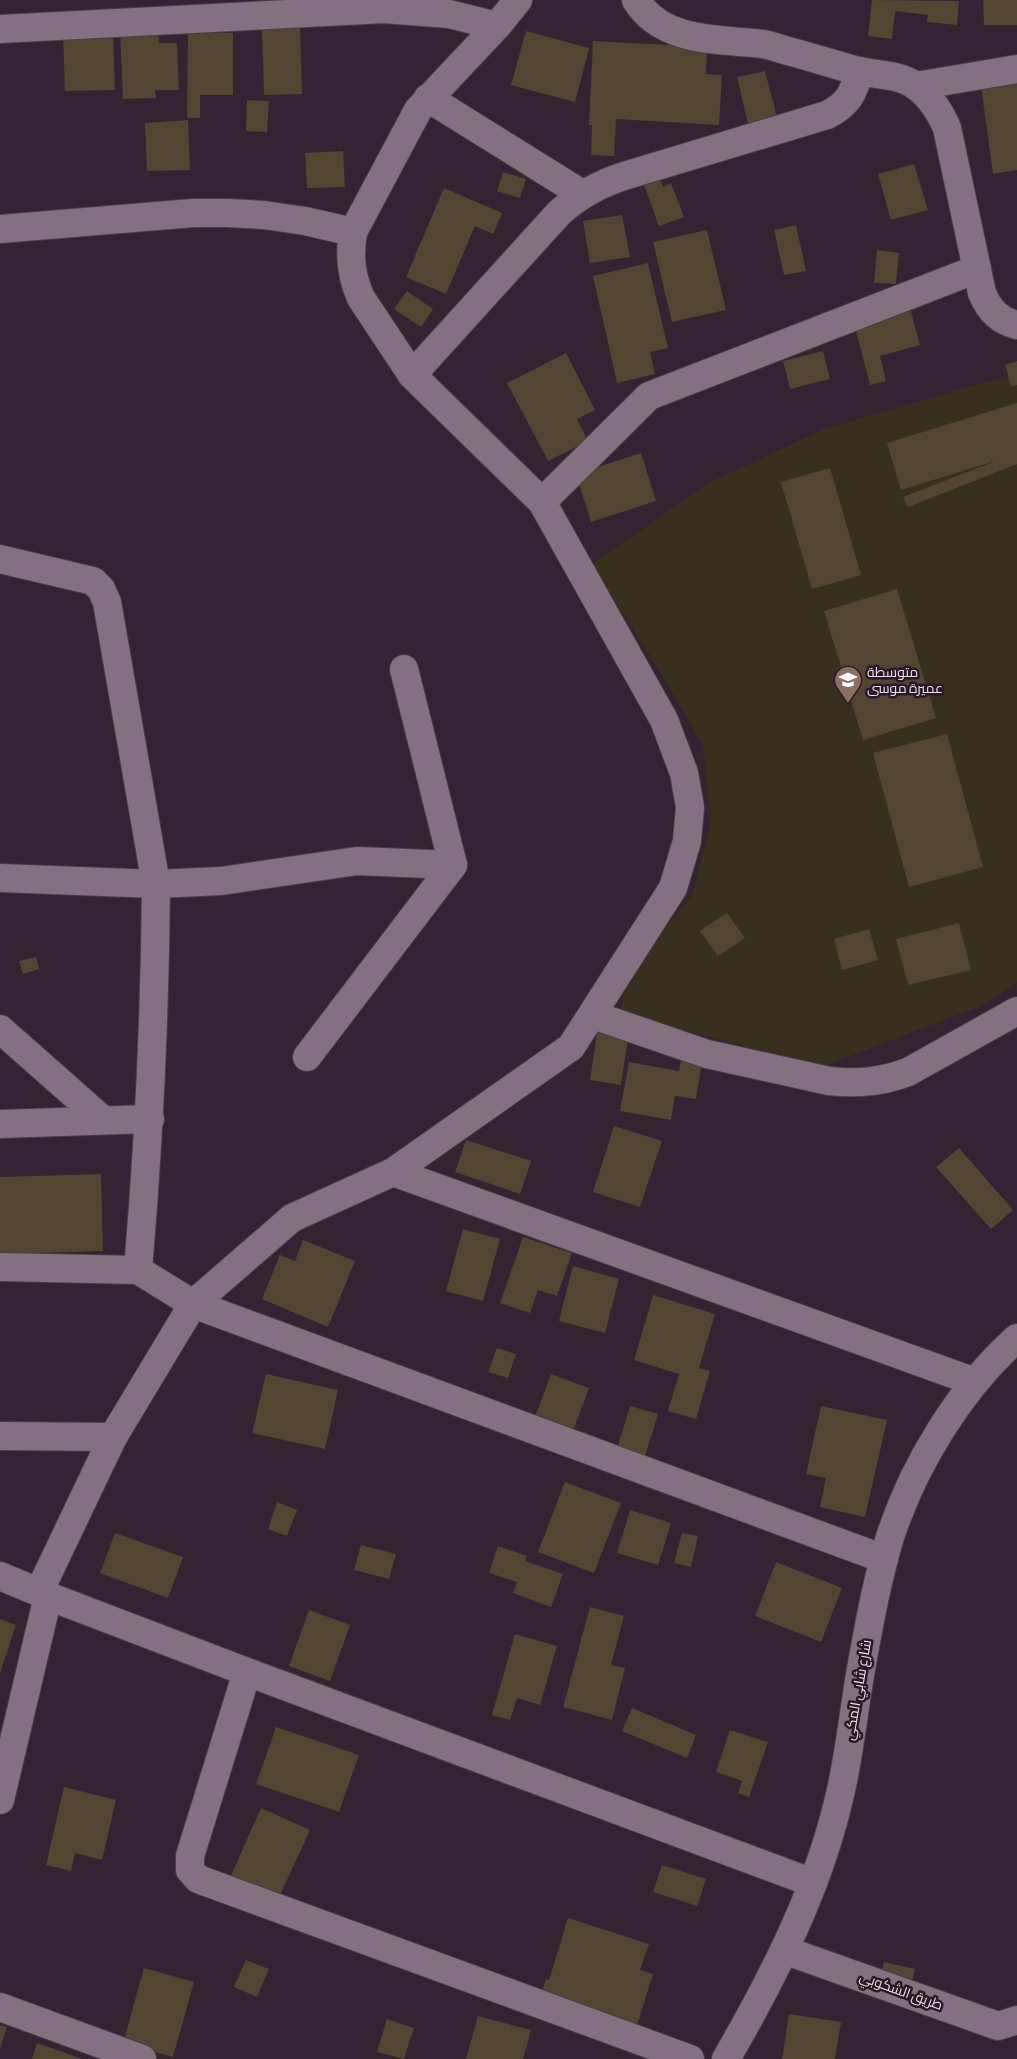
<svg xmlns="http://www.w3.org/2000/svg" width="1017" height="2059" viewBox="0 0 1017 2059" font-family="'Sofia Sans Condensed',Cairo,sans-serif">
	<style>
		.education { fill: #38301f }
		.building { fill: #544432 }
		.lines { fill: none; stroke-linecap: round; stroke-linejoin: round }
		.street-casing { stroke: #4c3e4b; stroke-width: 30 }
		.secondary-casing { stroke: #4c3e4b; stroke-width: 30 }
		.street { stroke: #857082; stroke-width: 28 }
		.secondary { stroke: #857082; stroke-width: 28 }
		.labels { text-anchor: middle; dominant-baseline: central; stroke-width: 5; stroke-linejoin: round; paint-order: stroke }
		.poi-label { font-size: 14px; fill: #e8dce6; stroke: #2a1928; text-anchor: start }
		.street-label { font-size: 14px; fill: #e8dce6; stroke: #2a1928 }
	</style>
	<rect width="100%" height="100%" fill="#342332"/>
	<path class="education" d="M1017 373V983L978 1007 822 1067 620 1013 630 973 692 895 711 823 703 745 655 663 591 565 710 482 824 429Z"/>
	<g class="building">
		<path d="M872 0 959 1 957 25 927 22 928 15 895 11 892 39 868 36Z"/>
		<path d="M983 0H1017V25H984Z"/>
		<path d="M158 26 159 43H177L179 90H155L156 98 123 99 120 27Z"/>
		<path d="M300 28 302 94 264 95 262 29Z"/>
		<path d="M526 31 589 48 575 102 511 85Z"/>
		<path d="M113 33 115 90 65 91 63 35Z"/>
		<path d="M188 33H233V95H200V118H187Z"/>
		<path d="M593 41 707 47 706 74 722 75 719 125 616 119 614 156 591 155 592 125H589Z"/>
		<path d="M765 71 777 117 748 124 737 77Z"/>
		<path d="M1017 81V170L993 174 981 86Z"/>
		<path d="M247 100 269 101 267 132 246 131Z"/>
		<path d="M188 120 190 170 147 171 145 123Z"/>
		<path d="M343 151 345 187 307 188 305 153Z"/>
		<path d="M914 164 928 210 891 220 878 174Z"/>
		<path d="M503 172 526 179 520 198 497 191Z"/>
		<path d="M660 179 663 187 671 183 684 217 659 226 644 185Z"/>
		<path d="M444 188 502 213 493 234 475 226 446 294 406 277Z"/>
		<path d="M622 215 630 257 590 263 583 221Z"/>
		<path d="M796 225 806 271 784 275 774 230Z"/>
		<path d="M707 230 726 310 672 322 653 242Z"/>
		<path d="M877 250 899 253 896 284 874 283Z"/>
		<path d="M648 263 668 348 650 352 655 374 617 383 593 276Z"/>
		<path d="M407 291 433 309 421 327 394 309Z"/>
		<path d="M909 304 920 345 880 356 886 381 870 385 853 319Z"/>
		<path d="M823 351 830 379 790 389 783 361Z"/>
		<path d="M566 353 595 410 577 419 588 441 548 461 507 383Z"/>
		<path d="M1017 361V385L1011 386 1005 365Z"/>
		<path d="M1017 403V464L908 507 903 497 998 460 901 490 887 443Z"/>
		<path d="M641 453 656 501 591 522 576 474Z"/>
		<path d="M830 468 861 575 812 589 781 482Z"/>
		<path d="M897 589 936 718 863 740 824 611Z"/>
		<path d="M947 734 983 867 909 887 873 753Z"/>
		<path d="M727 913 745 938 718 956 700 931Z"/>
		<path d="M959 923 971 970 908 985 896 939Z"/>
		<path d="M869 929 878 960 842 970 834 939Z"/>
		<path d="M36 957 39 969 23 974 19 961Z"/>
		<path d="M597 1033 628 1038 621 1085 590 1080Z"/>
		<path d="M681 1059 702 1062 696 1099 675 1096 671 1120 620 1111 629 1062 679 1071Z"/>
		<path d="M614 1126 662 1141 640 1207 593 1192Z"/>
		<path d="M466 1140 531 1161 520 1194 455 1172Z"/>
		<path d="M959 1148 1013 1210 991 1229 936 1167Z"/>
		<path d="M101 1174 103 1251 0 1254V1177Z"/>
		<path d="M463 1229 500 1239 483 1301 446 1291Z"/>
		<path d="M523 1237 572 1253 557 1296 538 1290 530 1313 500 1303Z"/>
		<path d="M303 1240 355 1261 328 1327 262 1299 280 1255 295 1261Z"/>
		<path d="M573 1266 619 1279 605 1333 559 1321Z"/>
		<path d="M653 1295 715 1314 699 1368 710 1371 696 1419 668 1411 679 1374 634 1360Z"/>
		<path d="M497 1348 516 1354 508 1378 488 1372Z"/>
		<path d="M266 1374 338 1390 325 1449 252 1433Z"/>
		<path d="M551 1374 589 1388 573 1431 535 1417Z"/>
		<path d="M630 1406 658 1414 643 1463 615 1455Z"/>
		<path d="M821 1406 887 1420 865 1517 820 1507 826 1478 806 1474Z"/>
		<path d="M565 1482 621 1503 594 1573 538 1552Z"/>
		<path d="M277 1502 297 1510 287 1536 268 1529Z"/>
		<path d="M630 1510 671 1523 658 1565 617 1553Z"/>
		<path d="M115 1533 183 1557 168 1598 100 1573Z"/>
		<path d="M682 1533 698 1536 691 1567 674 1563Z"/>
		<path d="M361 1545 396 1554 389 1579 354 1570Z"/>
		<path d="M498 1546 527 1556 525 1561 563 1574 551 1607 513 1593 517 1582 489 1573Z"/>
		<path d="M776 1562 842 1588 821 1642 755 1616Z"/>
		<path d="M590 1607 624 1616 611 1665 625 1668 612 1720 563 1707Z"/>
		<path d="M309 1610 350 1625 330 1681 289 1666Z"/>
		<path d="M0 1619 16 1625 0 1673Z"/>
		<path d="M515 1634 557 1646 540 1705 517 1698 510 1720 492 1715Z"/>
		<path d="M632 1708 696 1735 687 1758 622 1731Z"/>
		<path d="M276 1727 359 1755 339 1812 256 1784Z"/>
		<path d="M730 1730 768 1742 749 1797 738 1793 742 1781 716 1772Z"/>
		<path d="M64 1787 116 1800 102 1860 75 1853 71 1871 46 1865Z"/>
		<path d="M261 1808 310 1830 276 1904 228 1882Z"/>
		<path d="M662 1865 706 1879 697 1906 653 1892Z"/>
		<path d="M568 1918 649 1944 640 1970 653 1974 635 2032 538 2002 546 1979 549 1980Z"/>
		<path d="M246 1960 269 1969 257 1997 234 1987Z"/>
		<path d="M884 1962 915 1969 912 1981 881 1975Z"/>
		<path d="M144 1968 194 1982 173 2057 123 2043Z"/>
		<path d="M789 2014 841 2022 835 2059H782Z"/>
		<path d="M478 2016 531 2030 523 2059H466Z"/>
		<path d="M387 2019 414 2028 404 2059 377 2052Z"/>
		<path d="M0 2025 7 2027 0 2048Z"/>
		<path d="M37 2043 83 2059H32Z"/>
	</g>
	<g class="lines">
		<defs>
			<g id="street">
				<path d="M518 0 497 26 418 110 353 232C349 256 351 276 361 298L412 375 542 502 664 720 684 773 690 807 687 841 673 888 571 1047 393 1172 292 1218 193 1304 884 1559"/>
				<path d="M636 0C662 43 720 39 763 44 773 46 783 50 792 52 814 58 836 65 858 71 878 75 899 74 916 86 931 97 940 112 947 128L982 293C989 310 999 321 1017 325"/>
				<path d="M0 29 384 9 449 14 497 26"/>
				<path d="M916 86 1017 69"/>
				<path d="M428 98 582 194"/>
				<path d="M0 229 193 213H228L264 215 305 221 353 232"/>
				<path d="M412 375 559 213C579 195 599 184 624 176L827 115C849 104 853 93 860 71"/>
				<path d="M542 502 649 396 977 269"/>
				<path d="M0 559 93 581 101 589 107 602 156 884 0 878"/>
				<path d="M593 1015 707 1054 829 1081C858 1084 881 1082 908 1072L1017 1011"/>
				<path d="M0 1029 103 1120"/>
				<path d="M307 1057 453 865 404 669"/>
				<path d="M0 1124 150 1119"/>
				<path d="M393 1172 975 1382"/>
				<path d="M0 1267 138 1270"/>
				<path d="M0 1436 113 1437"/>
				<path d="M0 1576 48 1596 247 1672 813 1883"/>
				<path d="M39 1592 113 1437 193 1304 138 1270C149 1141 155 1014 156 884L221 881 357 861 453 865"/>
				<path d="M247 1672 190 1856V1870L198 1879 690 2059"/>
				<path d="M0 1800 48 1596"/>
				<path d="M784 1950 998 2026 1017 2020"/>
				<path d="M0 2007 142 2059"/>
			</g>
			<path id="secondary" d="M726 2059C775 1974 820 1886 841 1790 850 1750 854 1709 861 1669 869 1625 877 1580 890 1537 914 1464 960 1389 1017 1338"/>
		</defs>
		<use href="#street" class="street-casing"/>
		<use href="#secondary" class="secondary-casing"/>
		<use href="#street" class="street"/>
		<use href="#secondary" class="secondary"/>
	</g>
	<defs>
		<symbol id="school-pin" viewBox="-11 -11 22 30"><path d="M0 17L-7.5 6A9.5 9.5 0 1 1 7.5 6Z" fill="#8d6e63" stroke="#2a1928"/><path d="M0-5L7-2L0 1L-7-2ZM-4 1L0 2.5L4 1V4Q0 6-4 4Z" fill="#fff"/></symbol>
	</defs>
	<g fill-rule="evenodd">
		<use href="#school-pin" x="832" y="664" width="32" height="43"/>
	</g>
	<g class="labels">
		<g class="poi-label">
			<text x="867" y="672">متوسطة<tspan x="867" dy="16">عميرة موسى</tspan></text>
		</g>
		<g class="street-label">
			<text transform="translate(858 1690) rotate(-80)">شارع شابي المكي</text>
			<text transform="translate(901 1991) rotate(20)">طريق الشكوبي</text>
		</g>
	</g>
</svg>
